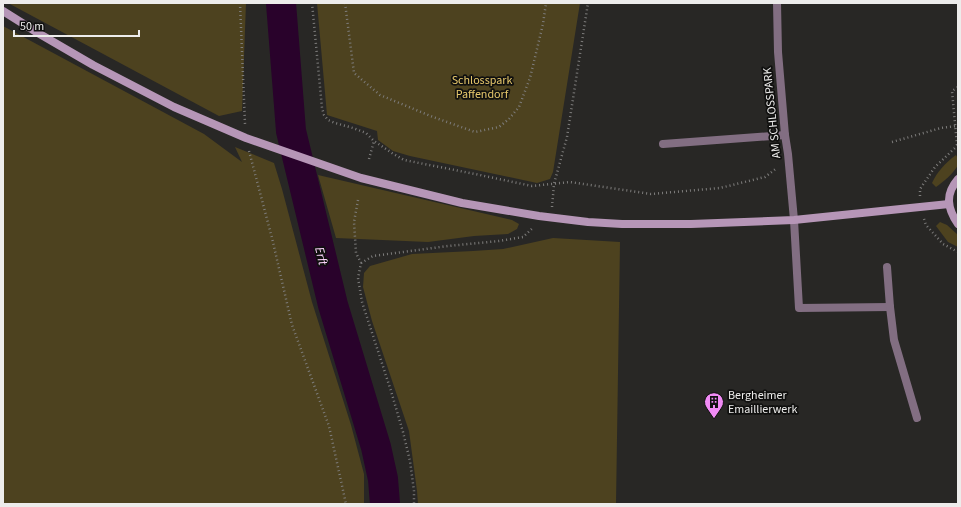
<svg xmlns="http://www.w3.org/2000/svg" width="961" height="507" viewBox="0 0 961 507" font-family="'Source Sans 3',sans-serif">
	<style>
		.green { fill: #4d421f }
		.lines { fill: none; stroke-linecap: round; stroke-linejoin: round }
		.river { stroke: #29022b; stroke-width: 30 }
		.path { stroke: #7e7d7c; stroke-width: 2.5; stroke-dasharray: 1 3; stroke-linecap: butt }
		.lane { stroke: #826e82; stroke-width: 8 }
		.street { stroke: #826e82; stroke-width: 8 }
		.secondary { stroke: #b696b7; stroke-width: 8 }
		.labels { text-anchor: middle; dominant-baseline: central; stroke-width: 3.5; stroke-linejoin: round; paint-order: stroke }
		.park-label { font-size: 12px; fill: #e8c96c; stroke: #10100f }
		.street-label { font-size: 12px; fill: #edeceb; stroke: #10100f }
		.poi-label { font-size: 12px; fill: #edeceb; stroke: #10100f; text-anchor: start }
		.water-label { font-size: 13px; font-style: italic; fill: #fcd3fc; stroke: #10100f }
	</style>
	<rect width="100%" height="100%" fill="#282725"/>
	<g class="green">
		<path d="M8 3H246L242 111 219 116Z"/>
		<path d="M317 3H580L553 172 550 179 537 183 410 156 393 151 378 140 377 131 327 115Z"/>
		<path d="M3 26 204 134 242 162 235 147 274 163 282 189 312 302 351 425 364 474V504H3Z"/>
		<path d="M956 155C958 158 959 161 958 165 954 173 943 182 936 187L932 183C937 172 945 163 956 155Z"/>
		<path d="M318 175 512 220 519 224 517 229 508 234 474 236 428 242 336 238Z"/>
		<path d="M940 222 947 225 958 235V247L948 242 936 226Z"/>
		<path d="M553 238 620 242 616 504H418L417 491 409 431 372 321 363 287 364 273 370 266 412 254 473 251 503 249Z"/>
	</g>
	<g class="lines">
		<path class="river" d="M281 3 291 131 333 305 376 447 383 479 385 504"/>
		<g class="path">
			<path d="M240 3 245 124"/>
			<path d="M312 3 322 108 324 115 328 120 335 123 353 128 366 133 374 141 392 153 404 160 475 174 532 186 570 182 651 194 720 188 765 177 777 168"/>
			<path d="M345 3 354 73 380 95 433 117 475 132 499 127 509 119 519 107 530 78 543 24 546 3"/>
			<path d="M892 142 941 128 956 126"/>
			<path d="M957 145 952 91 958 87"/>
			<path d="M249 151 272 238 292 325 329 426 346 504"/>
			<path d="M369 159 374 141"/>
			<path d="M920 196V189L935 167 958 145"/>
			<path d="M358 200 354 222 356 253 361 263 358 278 362 302 391 391 403 432 410 461 414 491V504"/>
			<path d="M552 207 554 184 567 137 588 3"/>
			<path d="M924 219 926 225 943 244 958 252"/>
			<path d="M361 263 373 256 448 246 499 241 523 237 534 227"/>
		</g>
		<g class="lane">
			<path d="M663 144 785 135"/>
			<path d="M794 220 799 308 890 307"/>
			<path d="M887 267 890 307 894 340 917 418"/>
		</g>
		<path class="street" d="M777 3 778 52 785 135 788 154 794 220"/>
		<g class="secondary">
			<path d="M3 11 38 33 93 65 174 107 246 138 361 178 462 203 539 216 588 222 622 224H691L794 220 949 204"/>
			<path d="M958 179C945 194 947 208 958 224"/>
		</g>
	</g>
	<defs>
		<symbol id="building-pin" viewBox="-11 -11 22 30"><path d="M0 17L-7.5 6A9.5 9.5 0 1 1 7.5 6Z" fill="#f18bf5" stroke="#10100f"/><path d="M-4-6H4V6H1V3H-1V6H-4ZM-2.5-4.3h1.7v1.8h-1.7ZM.8-4.3h1.7v1.8H.8ZM-2.5-1h1.7V.8h-1.7ZM.8-1h1.7V.8H.8Z" fill="#111"/></symbol>
	</defs>
	<g fill-rule="evenodd">
		<use href="#building-pin" x="703" y="391" width="22" height="30"/>
	</g>
	<g class="labels">
		<g class="park-label">
			<text x="482" y="80">Schlosspark<tspan x="482" dy="14">Paffendorf</tspan></text>
		</g>
		<g class="street-label">
			<text transform="translate(772 113) rotate(-96)">AM SCHLOSSPARK</text>
		</g>
		<g class="poi-label">
			<text x="728" y="395">Bergheimer<tspan x="728" dy="14">Emaillierwerk</tspan></text>
		</g>
		<g class="water-label">
			<text transform="translate(321 256) rotate(76)">Erft</text>
		</g>
	</g>
	<rect width="961" height="507" fill="none" stroke="#edeceb" stroke-width="8"/>
	<path d="M14 30v6h125v-6" fill="none" stroke="#edeceb" stroke-width="2"/>
	<text x="20" y="30" font-size="12" fill="#edeceb" stroke="#10100f" stroke-width="3" paint-order="stroke">50 m</text>
</svg>
